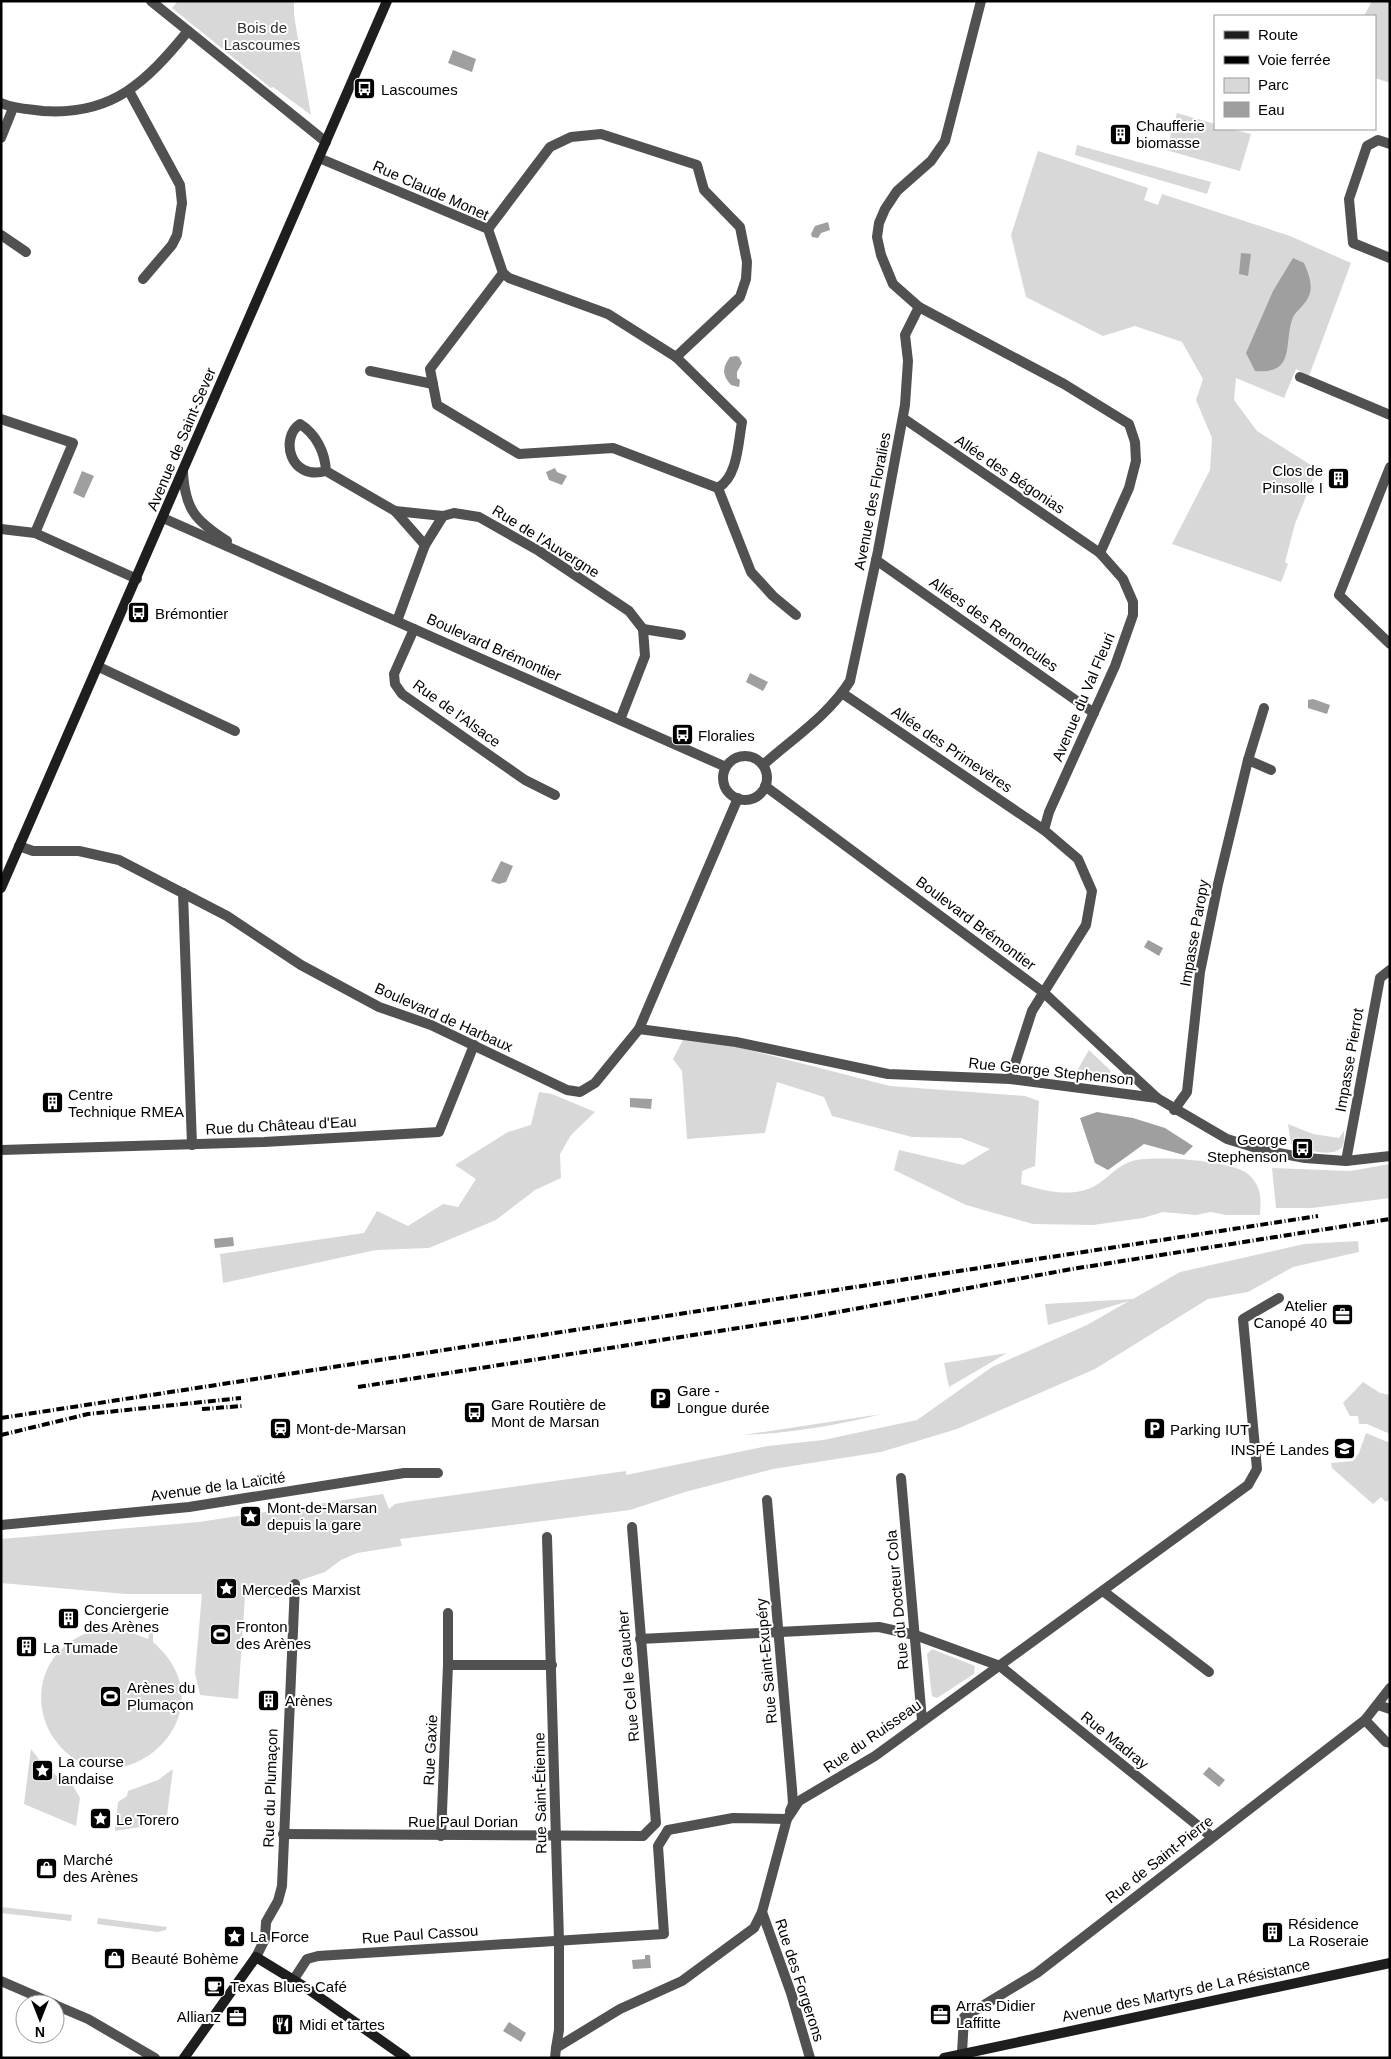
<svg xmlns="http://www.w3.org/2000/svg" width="1391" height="2059" viewBox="0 0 1391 2059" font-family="Helvetica,sans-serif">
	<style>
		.green { fill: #d8d8d8 }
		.water { fill: #9f9f9f }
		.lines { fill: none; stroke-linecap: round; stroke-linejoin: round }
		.street { stroke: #515151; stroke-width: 10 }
		.secondary { stroke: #1e1e1e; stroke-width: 10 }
		.rail { stroke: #000; stroke-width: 4; stroke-dasharray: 8 2.5 1 2.5; stroke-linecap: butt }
		.labels { text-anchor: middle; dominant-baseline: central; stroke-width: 4; stroke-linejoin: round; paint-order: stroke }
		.park-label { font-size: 15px; fill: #2f2f2f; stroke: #fff }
		.poi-label { font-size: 15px; fill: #000; stroke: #fff; text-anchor: start }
		.street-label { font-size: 15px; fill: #000; stroke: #fff }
	</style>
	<rect width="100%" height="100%" fill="#fff"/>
	<g class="green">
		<path d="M178 1H294V15L311 115 273 87 271 88 172 8Z"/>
		<path d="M1372 1H1390V83L1375 78V16H1364Z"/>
		<path d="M1177 113 1215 124V129H1231L1251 134 1240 171 1166 150Z"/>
		<path d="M1077 145 1211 182 1207 194 1075 155Z"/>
		<path d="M1038 151 1148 188 1144 200 1158 205 1162 194 1290 236 1351 263 1309 376 1296 369 1284 398 1236 378 1234 400 1257 431 1317 469 1295 524 1285 562 1288 564 1281 582 1172 544 1210 470 1212 438 1196 400 1203 379 1182 342 1135 326 1103 336 1026 297 1011 235Z"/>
		<path d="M686 1034 890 1086 1025 1096 1039 1101 1035 1166 1022 1171 1021 1184C1042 1190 1065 1197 1088 1189 1103 1184 1114 1168 1129 1162 1147 1154 1233 1160 1248 1174 1262 1187 1261 1197 1260 1215H1226L1211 1212 1196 1215 1163 1212 1143 1218 1093 1225 1033 1224 966 1205 894 1170 899 1150 963 1165 990 1149 961 1138 912 1137 832 1116 824 1097 777 1082 765 1133 687 1139 682 1071 673 1059Z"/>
		<path d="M1089 1050 1111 1071 1105 1079 1074 1076Z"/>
		<path d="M539 1092 552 1094 595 1112 571 1135 560 1154 561 1178 535 1190 496 1220 429 1248 376 1250 223 1283 220 1254 364 1233 377 1211 408 1226 443 1204 458 1207 476 1179 455 1165 508 1132 531 1125Z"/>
		<path d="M1288 1124 1313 1134 1339 1138 1344 1131C1344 1136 1345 1143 1342 1147 1332 1159 1303 1149 1291 1144Z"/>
		<path d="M1390 1164V1198L1312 1208H1276L1272 1168 1350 1171Z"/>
		<path d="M1358 1241 1359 1252 1293 1267 1248 1292 1208 1299 1095 1369 957 1429 881 1452 773 1469 685 1492 630 1510 400 1539 402 1546 357 1553 341 1560 325 1572 277 1588 279 1598 245 1596 238 1699 200 1695 195 1673 202 1594H126L1 1583V1539L199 1522 383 1494 389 1509 395 1504 412 1501 626 1471V1475L768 1446 823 1440 917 1420 992 1367 1087 1325 1129 1301 1048 1325 1045 1304 1133 1299 1180 1272 1304 1244Z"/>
		<path d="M1007 1353 949 1387 944 1363Z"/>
		<path d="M1363 1382 1380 1393 1390 1395V1434L1367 1424H1359L1358 1416H1350L1343 1403Z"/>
		<path d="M882 1414C835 1426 791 1433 743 1435Z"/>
		<path d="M1366 1433 1390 1443V1499L1386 1502 1381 1497 1373 1504 1332 1468 1331 1463 1353 1461 1359 1453Z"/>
		<path d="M108 1628 125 1630 148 1639 149 1633H153V1642C240 1717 107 1825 51 1734 40 1715 38 1692 46 1672 57 1646 81 1631 108 1628Z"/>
		<path d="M932 1649 975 1666 974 1674 937 1698 932 1696 927 1654Z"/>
		<path d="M31 1749 45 1767 58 1777 72 1784 80 1798 76 1826 24 1804Z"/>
		<path d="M173 1769 166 1823 115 1831 118 1802 127 1796 128 1791 158 1780Z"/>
		<path d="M1 1907 72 1915 71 1921 1 1913Z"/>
		<path d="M98 1918 167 1927 166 1930 158 1932 97 1924Z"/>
	</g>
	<g class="water">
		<path d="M453 50 476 59 472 72 448 63Z"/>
		<path d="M828 222 830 230 821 233 818 238 812 237 811 234 815 226Z"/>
		<path d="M1241 253 1251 254 1248 276 1239 274Z"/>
		<path d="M1293 258 1304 263C1311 279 1315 292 1303 305 1300 309 1295 313 1293 317 1283 342 1297 375 1255 371L1246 353 1273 291Z"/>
		<path d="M736 356 739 357 742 363 737 372V378L740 380 739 387 731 385C722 375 722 368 730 357Z"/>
		<path d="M555 468 557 472 567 476 562 485 549 480 546 472Z"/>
		<path d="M82 471 94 476 84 498 73 493Z"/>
		<path d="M750 673 768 682 763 691 746 682Z"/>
		<path d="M1313 699 1330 705 1327 714 1308 708V700Z"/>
		<path d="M501 861 513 866 506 882 499 884 491 881Z"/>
		<path d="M1148 940 1163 948 1159 956 1144 947Z"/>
		<path d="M630 1098 652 1099 651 1109 630 1107Z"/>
		<path d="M1097 1112 1133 1118 1165 1128 1193 1146 1184 1155 1144 1144 1108 1170 1095 1163 1080 1118Z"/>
		<path d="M233 1237 234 1246 215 1248 214 1239Z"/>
		<path d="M1209 1767 1225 1780 1219 1787 1203 1774Z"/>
		<path d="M645 1955H650L651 1968 633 1969 632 1960 645 1959Z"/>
		<path d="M509 2022 526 2033 521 2042 503 2031Z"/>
	</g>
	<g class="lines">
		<g class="street">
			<path d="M151 1 326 142"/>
			<path d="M981 1 945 141 931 161 897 191 885 209 879 223 877 237 881 255 893 284 919 307 1064 384 1129 424 1135 442 1136 461 1129 488 1100 553"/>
			<path d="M129 91 180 185 182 203 177 235 172 245 143 279"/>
			<path d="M1 103C15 109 28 109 43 111 113 116 147 81 188 31"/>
			<path d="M1 138 13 108"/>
			<path d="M1390 144 1378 140 1367 146 1349 199 1353 243 1390 258"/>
			<path d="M319 158 488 229 503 273 509 278 608 314 676 357 742 422C738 443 738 476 718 488"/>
			<path d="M488 229 550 147 571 137 601 134 697 165 704 190 740 227 747 262 746 279 740 297 676 357"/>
			<path d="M1 235 26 252"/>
			<path d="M503 273 430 369 437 405 519 454 613 448 718 488"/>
			<path d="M370 371 433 384"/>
			<path d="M1300 377 1390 415"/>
			<path d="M903 418 1100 553 1123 579 1133 602V615L1115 666 1049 812 1044 830 1078 859 1092 891 1086 925 1032 1011 1010 1079"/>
			<path d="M1 419 73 443 35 533"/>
			<path d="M1390 467 1339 595 1390 644"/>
			<path d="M326 471C289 481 280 437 300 424 316 434 325 452 326 471L395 511 425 545"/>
			<path d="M183 472C185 510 196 521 227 541"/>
			<path d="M718 488 751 572 773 596 796 615"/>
			<path d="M395 511 443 516 454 513 479 517 539 551 629 611 643 629 645 656 620 720"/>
			<path d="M163 518 726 767"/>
			<path d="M1 529 35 533 137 579"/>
			<path d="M876 560 1094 713"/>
			<path d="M397 621 425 545 443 516"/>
			<path d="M414 629 394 674 395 684 402 694 525 780 555 795"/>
			<path d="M643 629 681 635"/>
			<path d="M99 667 235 731"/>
			<path d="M842 693 1044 830"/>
			<circle cx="745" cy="778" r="22"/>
			<path d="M1248 760 1264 708"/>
			<path d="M763 765C792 739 829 715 850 681L878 551 905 405 908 361 905 335 919 307"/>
			<path d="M765 786 1043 992 1157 1098"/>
			<path d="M19 846 33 851H79L119 860 227 916 301 965 379 1007 431 1025 567 1090 580 1092 595 1083 639 1029 738 798"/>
			<path d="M183 893 192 1145"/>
			<path d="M639 1029 736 1042 888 1074 1010 1079 1157 1098 1227 1139 1263 1150 1305 1158 1346 1161 1390 1156"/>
			<path d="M1174 1110 1187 1092 1200 972 1218 884 1248 760 1271 770"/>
			<path d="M1 1150 264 1142 439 1132 474 1045"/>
			<path d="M1346 1161 1380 978 1390 970"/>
			<path d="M901 1478 922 1720"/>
			<path d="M767 1500 792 1789 793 1804 790 1811"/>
			<path d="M1 1525 189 1507 404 1473H438"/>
			<path d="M632 1527 656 1823 643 1836"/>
			<path d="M547 1537 559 1940V2030L556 2048"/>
			<path d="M1103 1591 1209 1672"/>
			<path d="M640 1639 879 1627 915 1635 1000 1666 1212 1837"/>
			<path d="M448 1665H552"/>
			<path d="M1378 1705 1390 1709"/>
			<path d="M1365 1720 1386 1742 1390 1743"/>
			<path d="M668 1830 733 1818 787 1819"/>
			<path d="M283 1834 643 1836"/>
			<path d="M441 1836 448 1665V1613"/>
			<path d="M762 1912 791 1993 810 2058"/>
			<path d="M256 1957 265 1939 266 1922 278 1901 282 1886 295 1584"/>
			<path d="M294 1979 307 1959 318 1956 664 1934 658 1846 668 1830"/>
			<path d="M1 1981 54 2004"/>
			<path d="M55 2005 88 2019 155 2058"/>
			<path d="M962 2053 964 2017 1037 1973 1365 1720 1390 1688"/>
			<path d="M555 2058 556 2048 620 2009 682 1981 754 1928 762 1912 787 1819 799 1801 875 1756 1248 1485 1257 1469 1243 1319 1279 1298"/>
		</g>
		<g class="secondary">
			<path d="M1 888 387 1"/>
			<path d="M184 2058 256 1957 305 1987 406 2058"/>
			<path d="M944 2058 1390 1963"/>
		</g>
		<g class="rail">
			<path d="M358 1387 816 1316 1072 1269 1390 1219"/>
			<path d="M202 1409 242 1406"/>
			<path d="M1 1418 1318 1216"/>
			<path d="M1 1435 88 1414 241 1398"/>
		</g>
	</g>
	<defs>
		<symbol id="bus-square" viewBox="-11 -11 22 22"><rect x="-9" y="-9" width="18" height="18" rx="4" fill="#000" stroke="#fff"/><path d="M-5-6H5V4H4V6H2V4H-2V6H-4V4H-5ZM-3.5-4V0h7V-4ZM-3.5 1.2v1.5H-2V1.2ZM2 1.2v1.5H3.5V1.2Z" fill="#fff"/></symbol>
		<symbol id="building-square" viewBox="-11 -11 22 22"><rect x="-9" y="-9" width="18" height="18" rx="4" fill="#000" stroke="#fff"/><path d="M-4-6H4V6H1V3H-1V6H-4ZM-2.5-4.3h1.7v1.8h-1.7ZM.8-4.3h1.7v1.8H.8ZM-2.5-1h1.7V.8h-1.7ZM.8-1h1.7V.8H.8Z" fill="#fff"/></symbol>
		<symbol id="office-square" viewBox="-11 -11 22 22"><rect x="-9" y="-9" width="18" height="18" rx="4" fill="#000" stroke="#fff"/><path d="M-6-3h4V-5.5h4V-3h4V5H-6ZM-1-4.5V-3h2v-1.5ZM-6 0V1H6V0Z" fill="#fff"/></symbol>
		<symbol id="parking-square" viewBox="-11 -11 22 22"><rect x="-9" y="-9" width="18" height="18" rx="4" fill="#000" stroke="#fff"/><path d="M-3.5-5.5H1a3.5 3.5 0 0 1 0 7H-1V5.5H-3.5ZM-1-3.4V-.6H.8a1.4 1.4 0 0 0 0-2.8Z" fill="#fff"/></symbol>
		<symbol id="station-square" viewBox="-11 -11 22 22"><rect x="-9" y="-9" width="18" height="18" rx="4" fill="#000" stroke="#fff"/><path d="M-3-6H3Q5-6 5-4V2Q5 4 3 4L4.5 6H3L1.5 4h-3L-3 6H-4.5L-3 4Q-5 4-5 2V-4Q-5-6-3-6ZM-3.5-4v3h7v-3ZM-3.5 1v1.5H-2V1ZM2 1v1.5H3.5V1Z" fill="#fff"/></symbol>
		<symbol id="university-square" viewBox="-11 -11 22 22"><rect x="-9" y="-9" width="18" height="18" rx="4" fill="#000" stroke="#fff"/><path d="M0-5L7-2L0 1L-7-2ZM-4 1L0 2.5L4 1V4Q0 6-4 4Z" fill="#fff"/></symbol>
		<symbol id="sight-square" viewBox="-11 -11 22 22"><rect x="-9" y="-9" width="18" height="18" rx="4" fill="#000" stroke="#fff"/><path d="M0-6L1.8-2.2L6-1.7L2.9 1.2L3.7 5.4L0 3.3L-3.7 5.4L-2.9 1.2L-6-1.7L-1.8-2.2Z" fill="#fff"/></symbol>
		<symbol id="stadium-square" viewBox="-11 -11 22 22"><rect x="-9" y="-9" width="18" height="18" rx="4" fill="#000" stroke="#fff"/><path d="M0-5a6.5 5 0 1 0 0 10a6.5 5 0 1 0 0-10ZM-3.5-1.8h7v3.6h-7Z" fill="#fff"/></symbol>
		<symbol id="shop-square" viewBox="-11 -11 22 22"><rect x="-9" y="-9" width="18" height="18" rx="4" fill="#000" stroke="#fff"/><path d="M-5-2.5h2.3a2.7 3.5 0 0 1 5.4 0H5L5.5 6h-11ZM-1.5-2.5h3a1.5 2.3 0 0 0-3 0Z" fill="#fff"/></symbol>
		<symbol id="cafe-square" viewBox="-11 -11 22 22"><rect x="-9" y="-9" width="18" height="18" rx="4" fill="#000" stroke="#fff"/><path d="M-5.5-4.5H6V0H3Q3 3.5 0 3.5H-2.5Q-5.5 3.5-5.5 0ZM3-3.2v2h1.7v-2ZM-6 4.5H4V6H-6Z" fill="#fff"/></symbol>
		<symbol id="restaurant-square" viewBox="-11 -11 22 22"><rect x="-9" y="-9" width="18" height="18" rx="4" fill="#000" stroke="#fff"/><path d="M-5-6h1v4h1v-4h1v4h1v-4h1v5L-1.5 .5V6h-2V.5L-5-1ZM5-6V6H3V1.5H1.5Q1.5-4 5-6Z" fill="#fff"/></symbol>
	</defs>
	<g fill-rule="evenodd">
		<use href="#bus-square" x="352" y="76" width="25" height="25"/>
		<use href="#building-square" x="1108" y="122" width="25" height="25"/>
		<use href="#building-square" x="1326" y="466" width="25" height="25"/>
		<use href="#bus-square" x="126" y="600" width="25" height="25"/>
		<use href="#bus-square" x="670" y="722" width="25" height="25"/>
		<use href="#building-square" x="40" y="1090" width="25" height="25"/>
		<use href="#bus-square" x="1290" y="1136" width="25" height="25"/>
		<use href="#office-square" x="1330" y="1302" width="25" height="25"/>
		<use href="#parking-square" x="648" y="1386" width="25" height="25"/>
		<use href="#bus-square" x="462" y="1400" width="25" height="25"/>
		<use href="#station-square" x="268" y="1416" width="25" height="25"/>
		<use href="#parking-square" x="1142" y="1416" width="25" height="25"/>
		<use href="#university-square" x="1332" y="1436" width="25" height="25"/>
		<use href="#sight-square" x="238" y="1504" width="25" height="25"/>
		<use href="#sight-square" x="214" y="1576" width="25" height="25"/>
		<use href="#building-square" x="56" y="1606" width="25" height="25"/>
		<use href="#stadium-square" x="208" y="1622" width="25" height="25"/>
		<use href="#building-square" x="14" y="1634" width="25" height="25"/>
		<use href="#stadium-square" x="98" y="1684" width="25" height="25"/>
		<use href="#building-square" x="256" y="1688" width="25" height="25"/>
		<use href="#sight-square" x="30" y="1758" width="25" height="25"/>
		<use href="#sight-square" x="88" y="1806" width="25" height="25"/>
		<use href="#shop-square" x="34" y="1856" width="25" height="25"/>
		<use href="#building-square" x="1260" y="1920" width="25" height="25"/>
		<use href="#sight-square" x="222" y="1924" width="25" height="25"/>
		<use href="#shop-square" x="102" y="1946" width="25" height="25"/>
		<use href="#cafe-square" x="202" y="1974" width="25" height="25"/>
		<use href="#office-square" x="928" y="2002" width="25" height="25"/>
		<use href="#office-square" x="224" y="2004" width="25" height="25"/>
		<use href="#restaurant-square" x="270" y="2012" width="25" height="25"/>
	</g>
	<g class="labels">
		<g class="park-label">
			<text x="262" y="27">Bois de<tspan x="262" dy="17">Lascoumes</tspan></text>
		</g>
		<g class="poi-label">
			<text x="381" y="89">Lascoumes</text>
			<text x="1136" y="125">Chaufferie<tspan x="1136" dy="17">biomasse</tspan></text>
			<text x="1323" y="470" text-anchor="end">Clos de<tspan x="1323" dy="17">Pinsolle I</tspan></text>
			<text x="155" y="613">Brémontier</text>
			<text x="698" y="735">Floralies</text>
			<text x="68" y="1094">Centre<tspan x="68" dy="17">Technique RMEA</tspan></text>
			<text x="1287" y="1139" text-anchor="end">George<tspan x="1287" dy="17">Stephenson</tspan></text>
			<text x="1327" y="1305" text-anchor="end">Atelier<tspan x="1327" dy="17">Canopé 40</tspan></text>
			<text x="677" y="1390">Gare -<tspan x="677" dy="17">Longue durée</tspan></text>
			<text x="491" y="1404">Gare Routière de<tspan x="491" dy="17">Mont de Marsan</tspan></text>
			<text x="296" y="1428">Mont-de-Marsan</text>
			<text x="1170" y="1429">Parking IUT</text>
			<text x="1329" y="1449" text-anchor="end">INSPÉ Landes</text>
			<text x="267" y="1507">Mont-de-Marsan<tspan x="267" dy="17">depuis la gare</tspan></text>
			<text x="242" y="1589">Mercedes Marxist</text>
			<text x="84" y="1609">Conciergerie<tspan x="84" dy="17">des Arènes</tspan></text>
			<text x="236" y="1626">Fronton<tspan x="236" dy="17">des Arènes</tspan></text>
			<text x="43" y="1647">La Tumade</text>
			<text x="127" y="1687">Arènes du<tspan x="127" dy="17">Plumaçon</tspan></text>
			<text x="285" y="1700">Arènes</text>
			<text x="58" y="1761">La course<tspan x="58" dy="17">landaise</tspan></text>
			<text x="116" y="1819">Le Torero</text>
			<text x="63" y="1859">Marché<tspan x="63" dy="17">des Arènes</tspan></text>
			<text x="1288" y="1923">Résidence<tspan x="1288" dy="17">La Roseraie</tspan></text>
			<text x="250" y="1936">La Force</text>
			<text x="131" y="1958">Beauté Bohème</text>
			<text x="230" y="1986">Texas Blues Café</text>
			<text x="956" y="2005">Arras Didier<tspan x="956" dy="17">Laffitte</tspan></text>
			<text x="221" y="2016" text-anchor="end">Allianz</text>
			<text x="299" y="2024">Midi et tartes</text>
		</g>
		<g class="street-label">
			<text transform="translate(431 190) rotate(24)">Rue Claude Monet</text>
			<text transform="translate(181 439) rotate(-67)">Avenue de Saint-Sever</text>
			<text transform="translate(1010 474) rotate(34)">Allée des Bégonias</text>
			<text transform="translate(872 501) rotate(-79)">Avenue des Floralies</text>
			<text transform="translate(546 541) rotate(32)">Rue de l'Auvergne</text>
			<text transform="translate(994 624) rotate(35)">Allées des Renoncules</text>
			<text transform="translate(494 647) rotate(24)">Boulevard Brémontier</text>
			<text transform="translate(1083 697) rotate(-67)">Avenue du Val Fleuri</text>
			<text transform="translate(457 713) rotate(36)">Rue de l'Alsace</text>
			<text transform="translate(952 749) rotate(34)">Allée des Primevères</text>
			<text transform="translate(976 923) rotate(37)">Boulevard Brémontier</text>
			<text transform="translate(1194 933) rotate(-80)">Impasse Paropy</text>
			<text transform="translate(444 1017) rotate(24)">Boulevard de Harbaux</text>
			<text transform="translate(1349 1060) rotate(-80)">Impasse Pierrot</text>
			<text transform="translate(1051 1071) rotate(6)">Rue George Stephenson</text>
			<text transform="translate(281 1125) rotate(-3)">Rue du Château d'Eau</text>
			<text transform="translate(218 1486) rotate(-8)">Avenue de la Laïcité</text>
			<text transform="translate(897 1600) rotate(-95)">Rue du Docteur Cola</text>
			<text transform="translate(766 1661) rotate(-95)">Rue Saint-Exupéry</text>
			<text transform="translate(628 1676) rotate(-95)">Rue Cel le Gaucher</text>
			<text transform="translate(872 1736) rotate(-35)">Rue du Ruisseau</text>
			<text transform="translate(1115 1740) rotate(39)">Rue Madray</text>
			<text transform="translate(430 1750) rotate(-87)">Rue Gaxie</text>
			<text transform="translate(270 1788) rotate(-88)">Rue du Plumaçon</text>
			<text transform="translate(540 1793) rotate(-91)">Rue Saint-Étienne</text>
			<text x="463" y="1821">Rue Paul Dorian</text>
			<text transform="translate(1159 1859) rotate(-38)">Rue de Saint-Pierre</text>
			<text transform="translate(420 1934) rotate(-4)">Rue Paul Cassou</text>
			<text transform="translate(800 1980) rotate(72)">Rue des Forgerons</text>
			<text transform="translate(1186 1990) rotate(-12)">Avenue des Martyrs de La Résistance</text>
		</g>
	</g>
	<rect width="1391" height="2059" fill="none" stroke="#000000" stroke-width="5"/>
	<rect x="1214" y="15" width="162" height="115" fill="#ffffff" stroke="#999999"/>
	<rect x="1224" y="31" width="25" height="8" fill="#1e1e1e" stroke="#999999"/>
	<text x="1258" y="40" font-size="15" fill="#000000">Route</text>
	<rect x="1224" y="56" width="25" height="8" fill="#000000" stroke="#999999"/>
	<text x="1258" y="65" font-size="15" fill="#000000">Voie ferrée</text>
	<rect x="1224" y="78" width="25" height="15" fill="#d8d8d8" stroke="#999999"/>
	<text x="1258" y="90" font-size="15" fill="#000000">Parc</text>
	<rect x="1224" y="102" width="25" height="15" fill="#9f9f9f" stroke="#999999"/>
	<text x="1258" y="115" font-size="15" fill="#000000">Eau</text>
	<g transform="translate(40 2019) rotate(180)"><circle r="24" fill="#ffffff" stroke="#999999"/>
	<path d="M0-4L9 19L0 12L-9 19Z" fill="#000000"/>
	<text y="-8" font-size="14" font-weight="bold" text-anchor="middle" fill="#000000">N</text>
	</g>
</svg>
